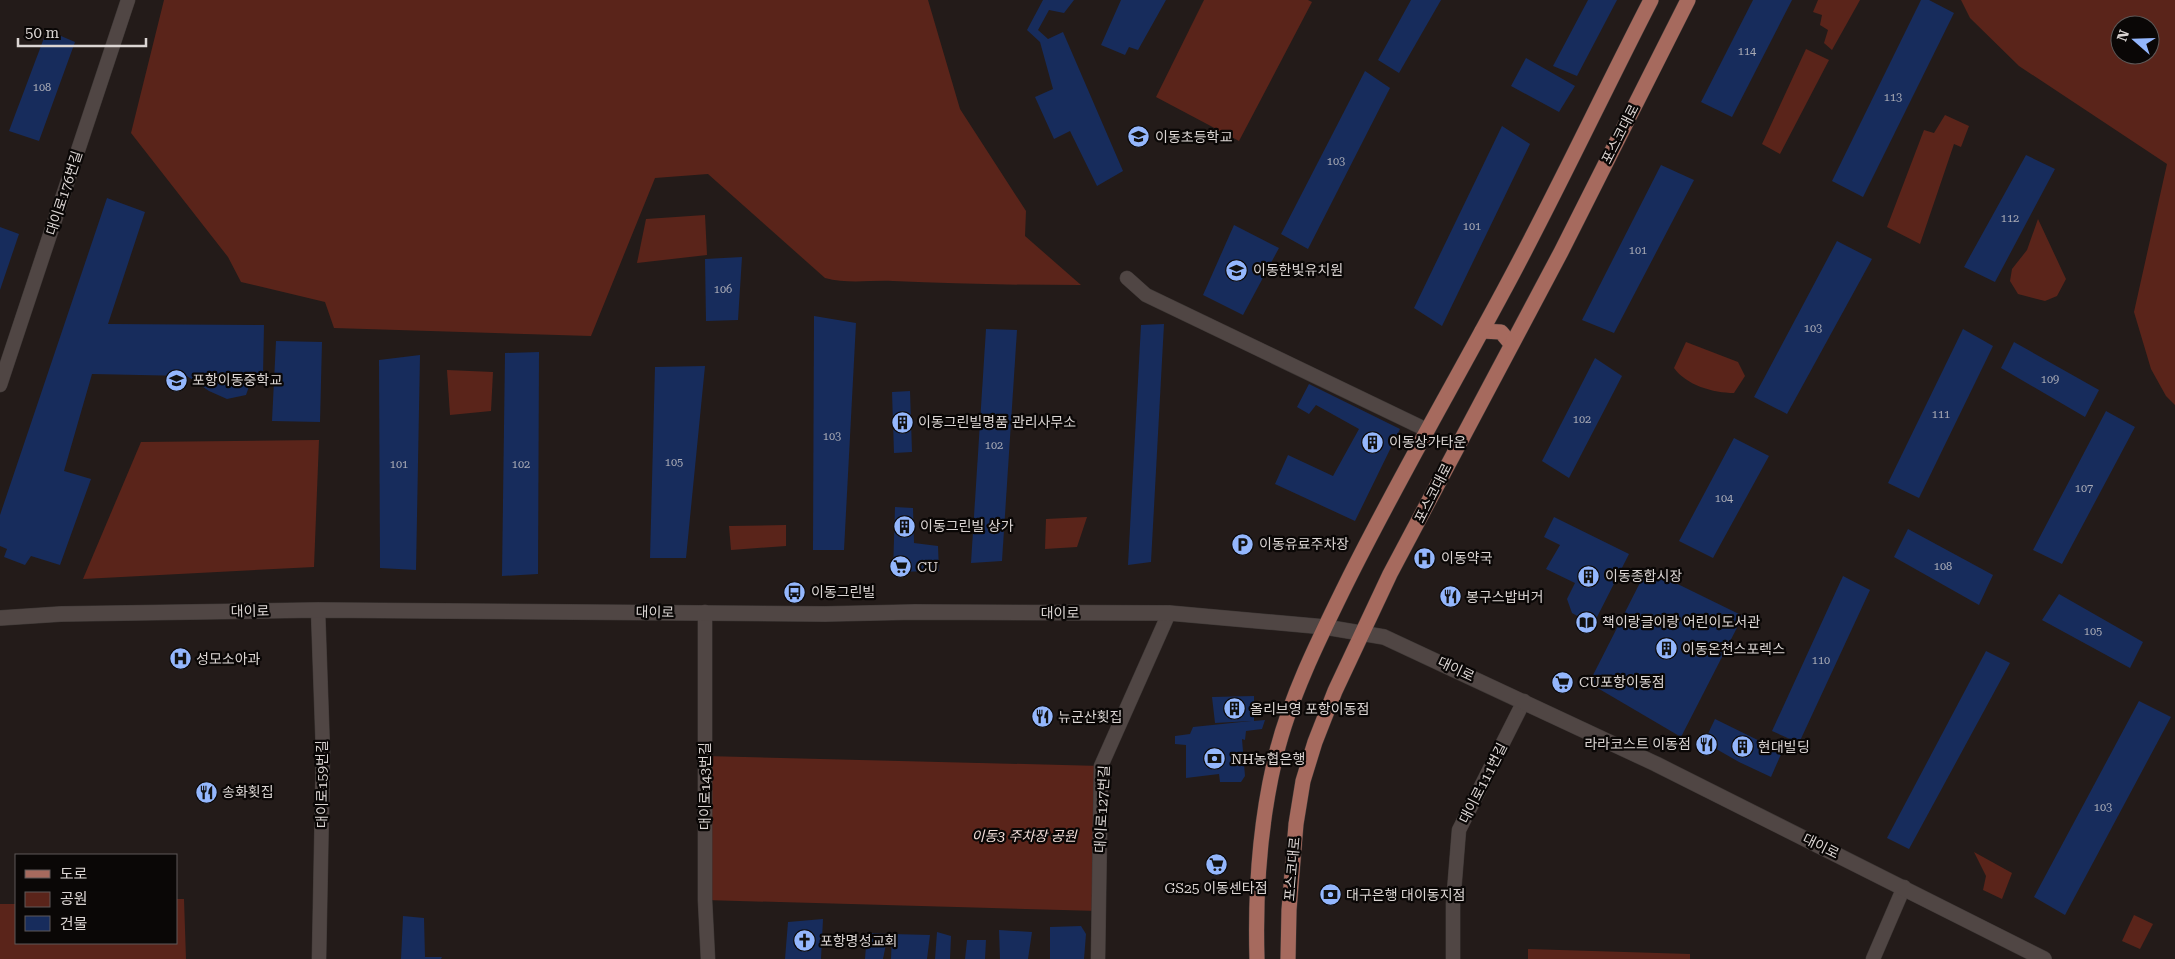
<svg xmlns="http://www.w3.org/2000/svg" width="2175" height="959" viewBox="0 0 2175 959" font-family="'Roboto Serif','Noto Sans KR',serif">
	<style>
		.green { fill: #5a241a; fill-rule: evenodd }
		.building { fill: #172c5c }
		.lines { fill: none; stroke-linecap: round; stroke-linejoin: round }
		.street-casing { stroke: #3e3836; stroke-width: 15 }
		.secondary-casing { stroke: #3e3836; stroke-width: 16 }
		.primary-casing { stroke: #3e3836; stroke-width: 16 }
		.street { stroke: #504644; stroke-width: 14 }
		.secondary { stroke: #504644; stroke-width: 15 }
		.primary { stroke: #a66a5e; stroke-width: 15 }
		.labels { text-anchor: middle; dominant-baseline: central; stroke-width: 4.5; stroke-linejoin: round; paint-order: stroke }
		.number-label { font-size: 11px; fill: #aaabb5 }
		.street-label { font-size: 14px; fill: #dbd5d3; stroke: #0a0706 }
		.poi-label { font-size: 14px; fill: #dbd5d3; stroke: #0a0706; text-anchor: start }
		.park-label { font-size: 14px; font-style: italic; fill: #f3ded9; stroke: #0a0706 }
	</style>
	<rect width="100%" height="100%" fill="#231b19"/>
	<g class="green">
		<path d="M164 0H928L960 109 1026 211 1025 236 1081 285C1018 285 956 284 893 281 870 280 847 284 825 278L708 174 655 178 591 336 334 328 325 302 241 282 228 257 131 133Z"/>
		<path d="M1204 0H1308L1312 2 1239 141 1156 97Z"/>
		<path d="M1818 0H1860L1832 50 1824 43 1828 30 1820 25 1822 15 1813 12Z"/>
		<path d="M1961 0H2175V405L2166 396 2151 369 2134 312 2167 164 2019 66 1970 18ZM2120 25H2150V55H2120Z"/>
		<path d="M1806 49 1829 60 1780 154 1762 144Z"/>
		<path d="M1945 115 1969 126 1961 147 1954 144 1920 244 1887 227 1924 130 1934 133Z"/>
		<path d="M705 215 707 255 637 263 646 219Z"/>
		<path d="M2038 219 2066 279 2057 296 2045 301 2018 294 2010 281 2012 269 2027 250Z"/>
		<path d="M1686 342 1738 362 1745 376 1734 393C1713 393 1686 385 1674 368Z"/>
		<path d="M447 370 493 372 491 411 450 415Z"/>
		<path d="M319 440 314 567 83 579 141 442Z"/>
		<path d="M1087 517 1077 547 1045 549 1046 519Z"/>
		<path d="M786 525V546L731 550 729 526Z"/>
		<path d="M705 756 1101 766 1099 911 705 900Z"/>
		<path d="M1974 852 2012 873 2002 899 1983 890 1986 876Z"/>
		<path d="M176 899H184L186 959H0V904H16V943H176Z"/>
		<path d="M2134 915 2153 924 2140 949 2122 941Z"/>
		<path d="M1528 949 1690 954V959H1528Z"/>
	</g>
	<g class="building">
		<path d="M1043 0H1074L1064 13 1049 10 1038 30 1048 39 1063 32 1123 171 1097 186 1070 131 1054 139 1035 97 1053 89 1040 42 1027 30Z"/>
		<path d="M1121 0H1166L1138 50 1129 47 1125 55 1101 45Z"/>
		<path d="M1411 0H1441L1399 73 1378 60Z"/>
		<path d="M1588 0H1617L1577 76 1553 66Z"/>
		<path d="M1753 0H1792L1732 117 1701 102Z"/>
		<path d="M1921 0H1929L1954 13 1863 197 1832 181Z"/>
		<path d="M47 30 75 42 39 141 9 131Z"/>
		<path d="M1526 58 1575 86 1559 112 1511 86Z"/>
		<path d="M1365 71 1390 88 1308 249 1281 234Z"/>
		<path d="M1502 126 1530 144 1442 326 1414 308Z"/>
		<path d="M2026 155 2055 169 1995 282 1964 267Z"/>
		<path d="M1661 165 1694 180 1614 333 1582 320Z"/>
		<path d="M107 198 145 212 108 324 264 325 263 375 252 378 246 395 227 399 209 391 187 376 92 374 64 471 91 479 60 565 31 556 25 565 4 557 7 549 0 546V515Z"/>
		<path d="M1234 225 1279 248 1243 315 1203 295Z"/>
		<path d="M0 227 19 234 0 290Z"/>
		<path d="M1837 241 1872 259 1787 414 1754 397Z"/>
		<path d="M742 257 738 320 706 321 705 259Z"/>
		<path d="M814 316 856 323 844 550H813Z"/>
		<path d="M1164 324 1151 562 1128 565 1141 325Z"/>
		<path d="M986 329 1017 330 1002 561 971 563Z"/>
		<path d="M1963 329 1993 346 1919 498 1888 483Z"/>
		<path d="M276 341 322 342 320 422 272 421Z"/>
		<path d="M2014 342 2099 390 2085 417 2001 368Z"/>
		<path d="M539 352 538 574 502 576 505 353Z"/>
		<path d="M420 355 416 570 380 568 379 360Z"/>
		<path d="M1595 358 1622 376 1569 478 1542 461Z"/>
		<path d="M705 366 686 558H650L655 367Z"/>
		<path d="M1309 384 1400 429 1355 521 1275 484 1288 455 1333 476 1359 429 1316 405 1309 414 1297 407Z"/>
		<path d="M910 391 912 452 894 453 892 392Z"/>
		<path d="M2106 411 2135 427 2062 564 2033 550Z"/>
		<path d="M1734 438 1769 456 1713 558 1679 541Z"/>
		<path d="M895 507 913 508 914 543 938 546 939 571 893 572Z"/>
		<path d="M1554 517 1629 554 1593 625 1572 613 1567 599 1575 583 1546 569 1560 545 1544 537Z"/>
		<path d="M1908 529 1993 575 1979 605 1894 557Z"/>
		<path d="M1647 569 1743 616 1681 737 1589 683Z"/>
		<path d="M1843 576 1870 590 1799 743 1772 731Z"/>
		<path d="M2059 594 2143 642 2130 668 2042 620Z"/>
		<path d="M1986 651 2010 663 1909 849 1887 838Z"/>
		<path d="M1254 696V721L1265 720 1262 729 1246 731 1245 740 1242 739 1245 776 1241 782H1220L1219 774 1186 778V745L1175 744V736L1190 734 1193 727 1251 721 1215 723 1212 697Z"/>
		<path d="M2139 701 2171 717 2065 915 2034 897Z"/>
		<path d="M1715 719 1782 752 1771 777 1739 762 1704 742Z"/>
		<path d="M403 916 424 918 425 957H442L441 959H401Z"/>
		<path d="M823 919 821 959H785L788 922Z"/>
		<path d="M1081 926 1086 934 1084 959H1050V927Z"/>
		<path d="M999 930 1032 932 1028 959H1000Z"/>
		<path d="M937 932 951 936 950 959H935Z"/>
		<path d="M867 933 888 934 883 959H865Z"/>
		<path d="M892 934 930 935 927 959H891Z"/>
		<path d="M967 940H986L985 959H965Z"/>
	</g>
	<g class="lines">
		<defs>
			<g id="street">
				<path d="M1127 278 1146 295 1427 430"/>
				<path d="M0 385 128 0"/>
				<path d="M318 610 323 753 319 959"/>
				<path d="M705 612V900L708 959"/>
				<path d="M1098 959 1101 766 1169 613"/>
				<path d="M1453 959V904L1459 830 1524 701"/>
				<path d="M1873 959 1904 887"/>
			</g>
			<path id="secondary" d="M0 618 61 614 318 610 825 614 915 612 1169 613 1325 627 1384 637 1656 764 2044 959"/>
			<g id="primary">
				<path d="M1482 331 1501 332 1511 344"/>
				<path d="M1257 959C1255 891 1260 821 1276 755 1290 697 1320 637 1346 584 1395 485 1451 389 1503 292 1555 196 1601 97 1651 0"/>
				<path d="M1288 959 1289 910 1296 824 1303 781 1315 742 1335 691 1390 574 1561 252 1688 0"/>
			</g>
		</defs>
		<use href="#street" class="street-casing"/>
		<use href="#secondary" class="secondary-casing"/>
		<use href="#primary" class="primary-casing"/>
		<use href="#street" class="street"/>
		<use href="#secondary" class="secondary"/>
		<use href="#primary" class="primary"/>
	</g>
	<defs>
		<symbol id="school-disc" viewBox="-11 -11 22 22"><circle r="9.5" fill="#94b7fd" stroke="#0a0706"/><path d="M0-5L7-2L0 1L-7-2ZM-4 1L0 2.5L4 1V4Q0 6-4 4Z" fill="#111"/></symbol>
		<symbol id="building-disc" viewBox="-11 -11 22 22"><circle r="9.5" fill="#94b7fd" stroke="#0a0706"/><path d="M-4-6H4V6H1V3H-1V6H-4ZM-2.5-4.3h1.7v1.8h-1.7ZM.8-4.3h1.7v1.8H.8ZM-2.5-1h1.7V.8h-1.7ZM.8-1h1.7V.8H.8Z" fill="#111"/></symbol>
		<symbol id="parking-disc" viewBox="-11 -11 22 22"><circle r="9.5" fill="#94b7fd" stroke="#0a0706"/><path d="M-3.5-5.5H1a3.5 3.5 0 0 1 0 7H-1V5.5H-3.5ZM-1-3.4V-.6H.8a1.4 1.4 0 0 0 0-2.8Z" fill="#111"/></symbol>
		<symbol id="hospital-disc" viewBox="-11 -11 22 22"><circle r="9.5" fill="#94b7fd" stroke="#0a0706"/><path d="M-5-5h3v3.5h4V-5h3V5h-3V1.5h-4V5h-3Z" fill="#111"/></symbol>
		<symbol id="supermarket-disc" viewBox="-11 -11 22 22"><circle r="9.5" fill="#94b7fd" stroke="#0a0706"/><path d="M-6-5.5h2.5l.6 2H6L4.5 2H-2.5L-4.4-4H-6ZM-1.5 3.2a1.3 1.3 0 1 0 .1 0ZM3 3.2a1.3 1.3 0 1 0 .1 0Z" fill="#111"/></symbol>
		<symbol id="bus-disc" viewBox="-11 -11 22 22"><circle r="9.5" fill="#94b7fd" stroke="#0a0706"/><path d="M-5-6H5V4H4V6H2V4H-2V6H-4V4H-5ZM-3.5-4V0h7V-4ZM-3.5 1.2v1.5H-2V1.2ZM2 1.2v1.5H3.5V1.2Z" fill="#111"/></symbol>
		<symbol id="restaurant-disc" viewBox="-11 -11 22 22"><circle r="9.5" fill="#94b7fd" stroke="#0a0706"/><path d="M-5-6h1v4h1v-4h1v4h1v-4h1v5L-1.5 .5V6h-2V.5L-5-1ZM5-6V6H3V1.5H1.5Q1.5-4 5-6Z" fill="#111"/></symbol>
		<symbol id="library-disc" viewBox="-11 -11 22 22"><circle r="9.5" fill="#94b7fd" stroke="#0a0706"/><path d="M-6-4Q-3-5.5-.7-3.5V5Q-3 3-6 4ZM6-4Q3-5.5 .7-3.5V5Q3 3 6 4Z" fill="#111"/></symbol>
		<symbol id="bank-disc" viewBox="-11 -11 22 22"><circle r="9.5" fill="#94b7fd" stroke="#0a0706"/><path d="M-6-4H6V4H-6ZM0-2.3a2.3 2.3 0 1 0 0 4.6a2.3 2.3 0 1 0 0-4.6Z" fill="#111"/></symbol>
		<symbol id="church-disc" viewBox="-11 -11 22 22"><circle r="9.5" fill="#94b7fd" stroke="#0a0706"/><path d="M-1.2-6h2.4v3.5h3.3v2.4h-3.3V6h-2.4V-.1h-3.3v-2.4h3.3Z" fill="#111"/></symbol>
	</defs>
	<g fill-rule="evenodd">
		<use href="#school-disc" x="1126" y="124" width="25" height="25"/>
		<use href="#school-disc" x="1224" y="258" width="25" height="25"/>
		<use href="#school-disc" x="164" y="368" width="25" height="25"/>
		<use href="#building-disc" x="890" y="410" width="25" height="25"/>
		<use href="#building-disc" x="1360" y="430" width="25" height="25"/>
		<use href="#building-disc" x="892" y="514" width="25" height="25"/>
		<use href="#parking-disc" x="1230" y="532" width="25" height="25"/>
		<use href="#hospital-disc" x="1412" y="546" width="25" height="25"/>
		<use href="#supermarket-disc" x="888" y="554" width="25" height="25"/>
		<use href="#building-disc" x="1576" y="564" width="25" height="25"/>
		<use href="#bus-disc" x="782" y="580" width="25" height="25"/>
		<use href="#restaurant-disc" x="1438" y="584" width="25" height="25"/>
		<use href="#library-disc" x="1574" y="610" width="25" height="25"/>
		<use href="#building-disc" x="1654" y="636" width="25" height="25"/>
		<use href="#hospital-disc" x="168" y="646" width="25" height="25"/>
		<use href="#supermarket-disc" x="1550" y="670" width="25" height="25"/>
		<use href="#building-disc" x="1222" y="696" width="25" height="25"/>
		<use href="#restaurant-disc" x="1030" y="704" width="25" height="25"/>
		<use href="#restaurant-disc" x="1694" y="732" width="25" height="25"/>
		<use href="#building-disc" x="1730" y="734" width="25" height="25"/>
		<use href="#bank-disc" x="1202" y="746" width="25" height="25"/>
		<use href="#restaurant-disc" x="194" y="780" width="25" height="25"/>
		<use href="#supermarket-disc" x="1204" y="852" width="25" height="25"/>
		<use href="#bank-disc" x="1318" y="882" width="25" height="25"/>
		<use href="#church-disc" x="792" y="928" width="25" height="25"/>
	</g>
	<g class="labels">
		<g class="number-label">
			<text x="1747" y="51">114</text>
			<text x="42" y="87">108</text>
			<text x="1893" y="97">113</text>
			<text x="1336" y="161">103</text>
			<text x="2010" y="218">112</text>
			<text x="1472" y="226">101</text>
			<text x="1638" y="250">101</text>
			<text x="723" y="289">106</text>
			<text x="1813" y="328">103</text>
			<text x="2050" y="379">109</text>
			<text x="1941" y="414">111</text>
			<text x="1582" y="419">102</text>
			<text x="832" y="436">103</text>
			<text x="994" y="445">102</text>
			<text x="674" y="462">105</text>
			<text x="399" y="464">101</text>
			<text x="521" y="464">102</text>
			<text x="2084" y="488">107</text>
			<text x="1724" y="498">104</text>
			<text x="1943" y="566">108</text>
			<text x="2093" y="631">105</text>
			<text x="1821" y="660">110</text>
			<text x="2103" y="807">103</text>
		</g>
		<g class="street-label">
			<text transform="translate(1620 134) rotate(-63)">포스코대로</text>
			<text transform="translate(64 193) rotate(-72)">대이로176번길</text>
			<text transform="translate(1433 493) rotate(-63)">포스코대로</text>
			<text transform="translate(250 611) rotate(-1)">대이로</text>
			<text transform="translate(655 612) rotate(1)">대이로</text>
			<text x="1060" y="613">대이로</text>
			<text transform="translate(1456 669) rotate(25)">대이로</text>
			<text transform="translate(1483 783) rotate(-63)">대이로111번길</text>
			<text transform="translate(322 784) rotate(-90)">대이로159번길</text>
			<text transform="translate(705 786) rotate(-90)">대이로143번길</text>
			<text transform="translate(1102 809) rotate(-87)">대이로127번길</text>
			<text transform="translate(1821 846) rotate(26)">대이로</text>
			<text transform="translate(1292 869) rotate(-85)">포스코대로</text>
		</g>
		<g class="poi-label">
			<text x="1155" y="137">이동초등학교</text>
			<text x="1253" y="270">이동한빛유치원</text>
			<text x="192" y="380">포항이동중학교</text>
			<text x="918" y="422">이동그린빌명품 관리사무소</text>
			<text x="1389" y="442">이동상가타운</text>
			<text x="920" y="526">이동그린빌 상가</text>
			<text x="1259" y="544">이동유료주차장</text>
			<text x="1441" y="558">이동약국</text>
			<text x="917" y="567">CU</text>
			<text x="1605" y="576">이동종합시장</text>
			<text x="811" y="592">이동그린빌</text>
			<text x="1466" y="597">봉구스밥버거</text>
			<text x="1602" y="622">책이랑글이랑 어린이도서관</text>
			<text x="1682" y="649">이동온천스포렉스</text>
			<text x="196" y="659">성모소아과</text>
			<text x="1579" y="682">CU포항이동점</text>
			<text x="1250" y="709">올리브영 포항이동점</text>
			<text x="1058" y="717">뉴군산횟집</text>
			<text x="1691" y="744" text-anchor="end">라라코스트 이동점</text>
			<text x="1758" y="747">현대빌딩</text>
			<text x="1231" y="759">NH농협은행</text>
			<text x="222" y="792">송화횟집</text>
			<text x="1216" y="888" text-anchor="middle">GS25 이동센타점</text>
			<text x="1346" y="895">대구은행 대이동지점</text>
			<text x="820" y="941">포항명성교회</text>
		</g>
		<g class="park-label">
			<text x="1024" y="836">이동3 주차장 공원</text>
		</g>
	</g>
	<rect x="15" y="854" width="162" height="90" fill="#0a0706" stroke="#5e5958"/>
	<rect x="25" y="870" width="25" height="8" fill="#a66a5e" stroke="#5e5958"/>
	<text x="60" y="879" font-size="15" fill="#dbd5d3">도로</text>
	<rect x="25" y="892" width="25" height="15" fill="#5a241a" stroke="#5e5958"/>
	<text x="60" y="904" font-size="15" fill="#dbd5d3">공원</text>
	<rect x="25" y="916" width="25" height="15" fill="#172c5c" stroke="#5e5958"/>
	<text x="60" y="929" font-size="15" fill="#dbd5d3">건물</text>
	<g transform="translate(2135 40) rotate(290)"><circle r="24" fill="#0a0706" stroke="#5e5958"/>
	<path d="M0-4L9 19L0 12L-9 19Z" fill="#94b7fd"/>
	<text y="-8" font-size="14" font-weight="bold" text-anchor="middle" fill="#dbd5d3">N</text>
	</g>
	<path d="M18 38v8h128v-8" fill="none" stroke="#dbd5d3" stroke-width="2.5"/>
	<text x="25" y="38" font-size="15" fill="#dbd5d3" stroke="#0a0706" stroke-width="4" paint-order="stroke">50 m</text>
</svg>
